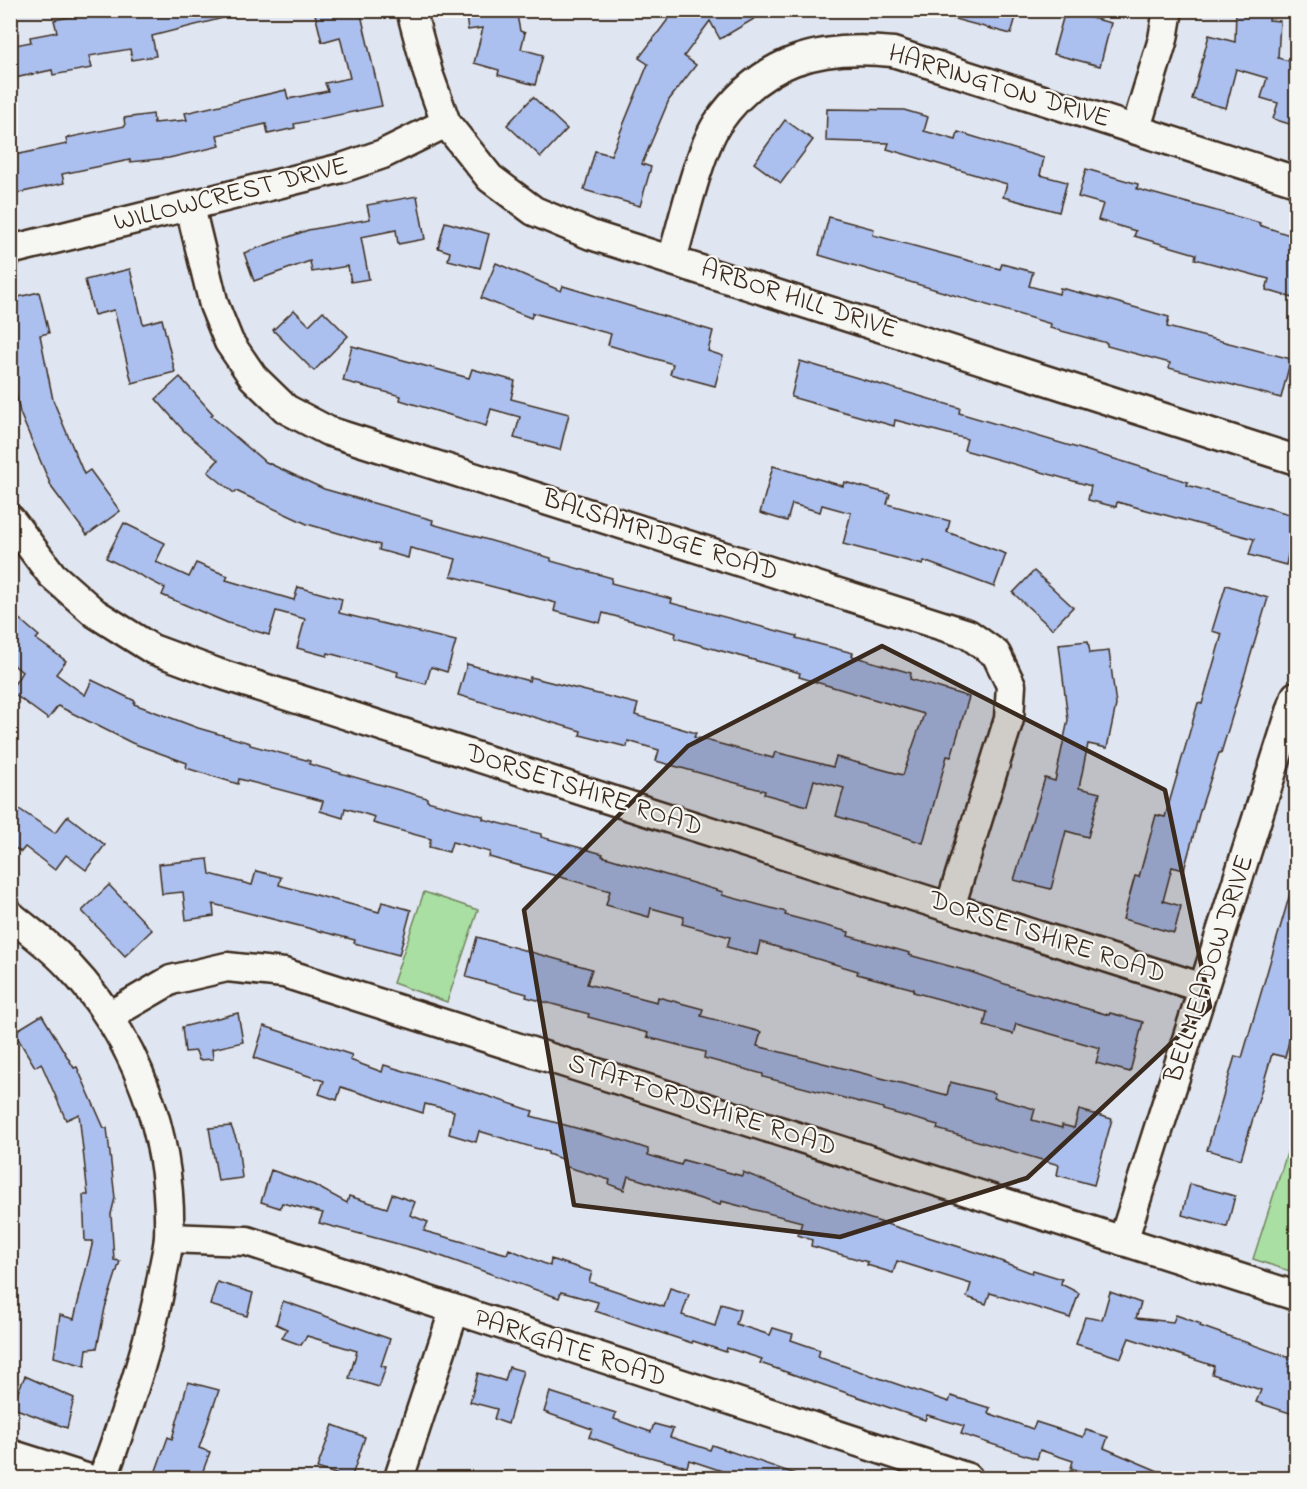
<svg xmlns="http://www.w3.org/2000/svg" width="1307" height="1489" viewBox="0 0 1307 1489" font-family="'Indie Flower',sans-serif">
	<style>
		.green { fill: #a9dfa2; stroke: #728460; stroke-width: 1.5 }
		.building { fill: #abc0ee; stroke: #3b2a1e; stroke-width: 1.5 }
		.lines { fill: none; stroke-linecap: round; stroke-linejoin: round }
		.minor-casing { stroke: #3b2a1e; stroke-width: 33 }
		.minor { stroke: #f6f6f2; stroke-width: 28 }
		.marked { fill: #3b2a1e; fill-opacity: 0.2; stroke: #3b2a1e; stroke-width: 4.5; stroke-linejoin: round }
		.labels { text-anchor: middle; dominant-baseline: central; stroke-width: 4.5; stroke-linejoin: round; paint-order: stroke }
		.street-label { font-size: 27px; fill: #3b2a1e; stroke: #f6f6f2 }
	</style>
	<rect width="100%" height="100%" fill="#e0e6f1"/>
	<filter id="ink" filterUnits="userSpaceOnUse"><feTurbulence type="fractalNoise" baseFrequency=".0167" numOctaves="2"/><feDisplacementMap in="SourceGraphic" scale="12" xChannelSelector="R" yChannelSelector="G"/><feConvolveMatrix kernelMatrix="1 2 1 2 8 2 1 2 1" color-interpolation-filters="sRGB"/></filter>
	<g filter="url(#ink)">
		<g class="green">
			<path d="M424 892 478 910 447 1002 393 983Z"/>
			<path d="M1296 1125V1273L1253 1259Z"/>
		</g>
		<g class="building">
			<path d="M89 10H115L116 15 140 10H230L231 16 152 36 156 56 132 60 130 49 89 56 92 68 53 75 52 70 10 79V46L31 42 30 37 57 32 54 20 90 13Z"/>
			<path d="M314 10H360L382 106 294 124 295 128 268 134 266 124 217 135 220 146 169 158 130 162V160L62 174 64 183 18 193 10 156 67 144 66 138 125 126 124 118 153 114 154 123 187 120 185 113 286 90 288 99 328 91 325 83 350 78 340 37 322 42Z"/>
			<path d="M465 10H516L520 31 525 33 521 49 543 55 535 85 498 75 499 70 474 63 483 28 468 30Z"/>
			<path d="M675 10H769L720 39 710 21 684 56 696 65 669 100 642 164 651 167 640 206 584 190 595 151 611 155 648 64 639 58Z"/>
			<path d="M943 10H1018L1011 34 943 16Z"/>
			<path d="M1236 10H1270L1269 20 1280 21 1278 58 1296 63V126L1273 119 1278 103 1261 98 1267 78 1236 69 1226 108 1192 99 1209 35 1235 42Z"/>
			<path d="M1065 11 1111 23 1100 66 1053 54Z"/>
			<path d="M533 97 567 129 541 157 507 125Z"/>
			<path d="M827 109 904 110 928 117 924 131 956 140 958 132 1044 158 1040 175 1067 182 1059 212 1003 197 1007 184 887 149 889 143 826 141Z"/>
			<path d="M785 120 813 140 781 183 754 163Z"/>
			<path d="M1086 169 1138 184 1137 189 1260 223 1259 225 1296 237V285L1293 298 1266 290 1269 279 1195 259 1196 254 1134 236 1136 231 1098 220 1103 204 1078 197Z"/>
			<path d="M417 196 425 239 398 244 396 230 361 237 369 279 351 282 348 266 312 272 310 261 254 281 244 253 308 230 370 219 367 205Z"/>
			<path d="M829 217 874 229 873 235 1000 269 1002 264 1033 272 1029 286 1059 294 1060 288 1105 299 1169 317 1167 327 1291 359 1281 398 1169 368 1170 363 1107 346V343L1050 328 1051 324 819 255Z"/>
			<path d="M445 222 489 234 480 268 448 260 450 252 438 248Z"/>
			<path d="M496 263 561 291 563 286 713 331 708 351 723 356 715 386 670 374 673 364 608 345 611 334 533 313 531 318 481 298Z"/>
			<path d="M130 269 143 324 162 319 175 372 132 383 114 310 94 315 85 280Z"/>
			<path d="M39 292 49 333 40 335 53 400 84 474 90 470 120 511 87 535 52 488 20 413 10 364V299Z"/>
			<path d="M294 310 309 325 323 311 348 336 314 371 273 330Z"/>
			<path d="M352 346 469 378 472 369 515 381 511 399 569 414 560 450 514 438 520 417 491 409 486 426 400 400 401 396 343 381Z"/>
			<path d="M800 361 960 408 959 413 1128 463 1188 482 1187 485 1296 516 1286 565 1249 555 1254 539 1117 502 1116 507 1088 500 1091 486 964 450 967 439 895 420 894 426 791 397Z"/>
			<path d="M180 377 213 414 211 416 264 461 324 489 433 520 432 524 551 558V561L612 578 611 583 672 599 671 603 797 636 796 638 853 653 852 656 911 673 910 679 969 697 951 757 947 756 923 843 836 816 844 788 814 780 807 806 764 794 765 791 656 761 659 750 628 741 627 747 580 735 581 731 458 695 467 664 529 681 530 677 638 704 635 715 696 733 694 737 773 758 775 752 833 767 836 757 903 775 924 714 799 677 800 673 675 638 676 633 603 613 600 623 554 611 556 603 451 576 456 559 410 548 408 558 379 550 380 545 307 524 236 491 234 493 208 472 218 460 184 431 156 399Z"/>
			<path d="M773 466 843 486 844 482 890 494 887 504 950 521 947 532 1006 554 994 587 924 561 923 565 843 544 851 513 822 505 820 512 792 504 787 521 760 513Z"/>
			<path d="M124 523 165 543 156 562 189 577 196 563 228 576 226 580 294 600 298 587 342 599 339 613 456 641 447 672 431 667 426 684 397 676 398 672 328 653 327 656 297 648 305 619 276 611 269 635 228 623 162 595 165 588 106 558Z"/>
			<path d="M1034 571 1073 607 1052 629 1013 593Z"/>
			<path d="M1226 585 1268 598 1221 753H1219L1200 811 1184 870 1172 867 1163 901 1181 906 1174 933 1123 919 1135 876 1139 877 1156 815 1165 817 1198 703 1202 704 1222 634 1212 631Z"/>
			<path d="M10 611 39 636 36 639 66 661 56 674 85 695 92 680 135 701 134 704 198 728 250 743V745L310 761 309 764 427 798V801L483 816V819L541 834V837L603 854 602 856 723 892 722 895 786 912 785 915 849 932 848 936 910 953 909 955 971 972 1025 991 1109 1015 1110 1013 1143 1022 1130 1072 1096 1063 1100 1048 1016 1024 1013 1034 984 1026 987 1012 913 992 914 989 857 974 858 971 760 942 757 955 727 947 730 937 682 924 684 917 651 908 649 917 606 905 610 891 489 857 490 852 452 842 449 852 429 847 431 839 373 823 375 817 345 808 343 818 320 811 323 801 239 779 238 784 186 768 187 763 132 743 58 706 48 719 10 691 22 672 10 662Z"/>
			<path d="M1088 641 1090 653 1109 651 1116 705 1107 748 1088 744 1079 788 1100 793 1088 837 1066 831 1051 889 1014 880 1045 778 1055 781 1068 720 1059 644Z"/>
			<path d="M10 803 55 833 68 816 105 845 86 870 66 855 55 870 25 847 21 852 10 845Z"/>
			<path d="M208 859 210 874 252 885 256 871 281 877 279 885 379 912 382 902 411 910 399 955 354 943 355 940 213 904 214 916 186 920 183 892 162 894 159 864Z"/>
			<path d="M109 885 152 930 125 956 82 911Z"/>
			<path d="M1292 887 1296 888V1014L1285 1057 1272 1054 1241 1159 1207 1150 1235 1056 1242 1058Z"/>
			<path d="M477 937 592 969 587 984 657 1002 658 997 703 1009 701 1016 761 1032 757 1046 947 1095 950 1082 995 1093 994 1098 1035 1109 1032 1120 1062 1128V1125L1074 1128 1079 1110 1112 1119 1094 1185 1057 1175 1059 1165 937 1129 938 1125 883 1110V1108L763 1077V1074L704 1058 705 1052 647 1037 648 1033 588 1017 589 1014 526 997 527 994 466 977Z"/>
			<path d="M238 1013 243 1042 212 1049 213 1059 199 1060 196 1051 185 1052 182 1027Z"/>
			<path d="M42 1015 74 1068 77 1067 104 1128H107L115 1198 111 1214 114 1260 120 1261 105 1308 97 1348 87 1349 85 1366 54 1357 60 1315 74 1319 93 1241H85L83 1195H88L79 1114 66 1120 41 1063 35 1067 14 1032Z"/>
			<path d="M264 1026 352 1055 350 1060 382 1072 384 1065 478 1093 533 1111 531 1116 621 1140 648 1149V1155L681 1165 683 1160 742 1176 743 1172 823 1204 982 1254 1032 1273 1033 1270 1062 1279 1061 1284 1079 1293 1070 1318 990 1293 986 1304 967 1297 971 1284 897 1261 893 1273 867 1265 868 1262 811 1246 812 1240 798 1235 802 1222 721 1201 720 1205 628 1176 624 1190 609 1184 610 1180 564 1166V1160L548 1154V1152L479 1131 476 1142 449 1134 454 1111 425 1104 423 1113 341 1087 337 1100 319 1094 324 1081 254 1058Z"/>
			<path d="M231 1126 238 1144 242 1178 218 1181 209 1128Z"/>
			<path d="M271 1170 314 1185 347 1203 349 1196 387 1208 392 1194 415 1202 410 1215 428 1222 424 1231 507 1254 509 1249 550 1266 551 1259 592 1272 589 1282 664 1307 670 1288 689 1294 682 1315 715 1326 721 1304 740 1310 736 1324 770 1335 773 1328 793 1334 791 1340 820 1350 818 1357 949 1402 951 1396 990 1408 988 1413 1033 1429 1036 1422 1083 1437 1086 1430 1108 1437 1104 1448 1177 1479H1103L1071 1468 1073 1461 1040 1450 1037 1459 961 1434 964 1426 927 1415 925 1420 760 1363 762 1359 727 1348 726 1352 693 1341 692 1343 595 1311 598 1302 561 1292 559 1298 432 1253 319 1223 323 1213 282 1203 280 1208 261 1202Z"/>
			<path d="M1190 1184 1235 1196 1227 1227 1182 1215Z"/>
			<path d="M217 1282 253 1293 247 1316 210 1305Z"/>
			<path d="M1110 1292 1141 1303 1136 1318 1173 1322 1176 1315 1201 1324 1200 1326 1296 1360V1415L1256 1402 1261 1390 1212 1374 1214 1366 1129 1338 1121 1358 1076 1344 1085 1317 1102 1320Z"/>
			<path d="M283 1301 390 1339 381 1366 386 1367 379 1387 349 1378 357 1351 307 1336 301 1345 282 1338 287 1329 276 1324Z"/>
			<path d="M509 1367 523 1371 508 1424 494 1419 497 1409 470 1402 478 1373 505 1381Z"/>
			<path d="M25 1376 74 1398 67 1428 11 1407Z"/>
			<path d="M188 1382 219 1390 199 1448 210 1452 200 1479H153L168 1437 172 1439Z"/>
			<path d="M550 1392 616 1413 614 1419 651 1432 654 1424 673 1429 670 1437 710 1450 712 1445 801 1476V1479H746L689 1460 687 1467 628 1451 589 1437 592 1429 544 1412Z"/>
			<path d="M333 1425 365 1437 351 1479 317 1468Z"/>
		</g>
		<g class="lines">
			<defs>
				<g id="minor">
					<path d="M411 10 428 73 446 123 490 178 534 211 591 235 1296 460"/>
					<path d="M1136 128 1163 39 1168 10"/>
					<path d="M190 207 214 305 229 342 253 377 286 409 328 431 968 634 996 654 1011 685 1009 719 950 907"/>
					<path d="M10 250 342 168 383 154 446 123"/>
					<path d="M672 259C683 223 698 154 717 124 761 60 819 44 893 52L1296 181"/>
					<path d="M10 519 52 575 95 613 152 649 217 673 608 799 1203 988"/>
					<path d="M10 915C30 932 52 947 69 966 138 1039 172 1137 169 1237 168 1250 164 1264 162 1277 150 1346 126 1412 103 1478"/>
					<path d="M109 1016 171 980 227 967 284 973 1296 1296"/>
					<path d="M169 1238 247 1241 968 1478"/>
					<path d="M1123 1241 1296 696"/>
					<path d="M10 1454 86 1478"/>
					<path d="M399 1478 454 1311"/>
				</g>
			</defs>
			<use href="#minor" class="minor-casing"/>
			<use href="#minor" class="minor"/>
		</g>
	</g>
	<path class="marked" d="M882 646 1165 790 1210 1007 1027 1178 840 1237 574 1205 524 910 688 746Z"/>
	<g class="labels">
		<g class="street-label">
			<text transform="translate(999 87) rotate(17)">HARRINGTON DRIVE</text>
			<text transform="translate(231 195) rotate(-14)">WILLOWCREST DRIVE</text>
			<text transform="translate(799 300) rotate(18)">ARBOR HILL DRIVE</text>
			<text transform="translate(660 536) rotate(18)">BALSAMRIDGE ROAD</text>
			<text transform="translate(584 791) rotate(18)">DORSETSHIRE ROAD</text>
			<text transform="translate(1047 938) rotate(18)">DORSETSHIRE ROAD</text>
			<text transform="translate(1210 969) rotate(-72)">BELLMEADOW DRIVE</text>
			<text transform="translate(702 1106) rotate(18)">STAFFORDSHIRE ROAD</text>
			<text transform="translate(570 1349) rotate(18)">PARKGATE ROAD</text>
		</g>
	</g>
	<rect width="1307" height="1489" fill="none" stroke="#f6f6f2" stroke-width="36"/>
	<rect x="18" y="18" width="1271" height="1453" fill="none" stroke="#3b2a1e" stroke-width="2" filter="url(#ink)"/>
</svg>
